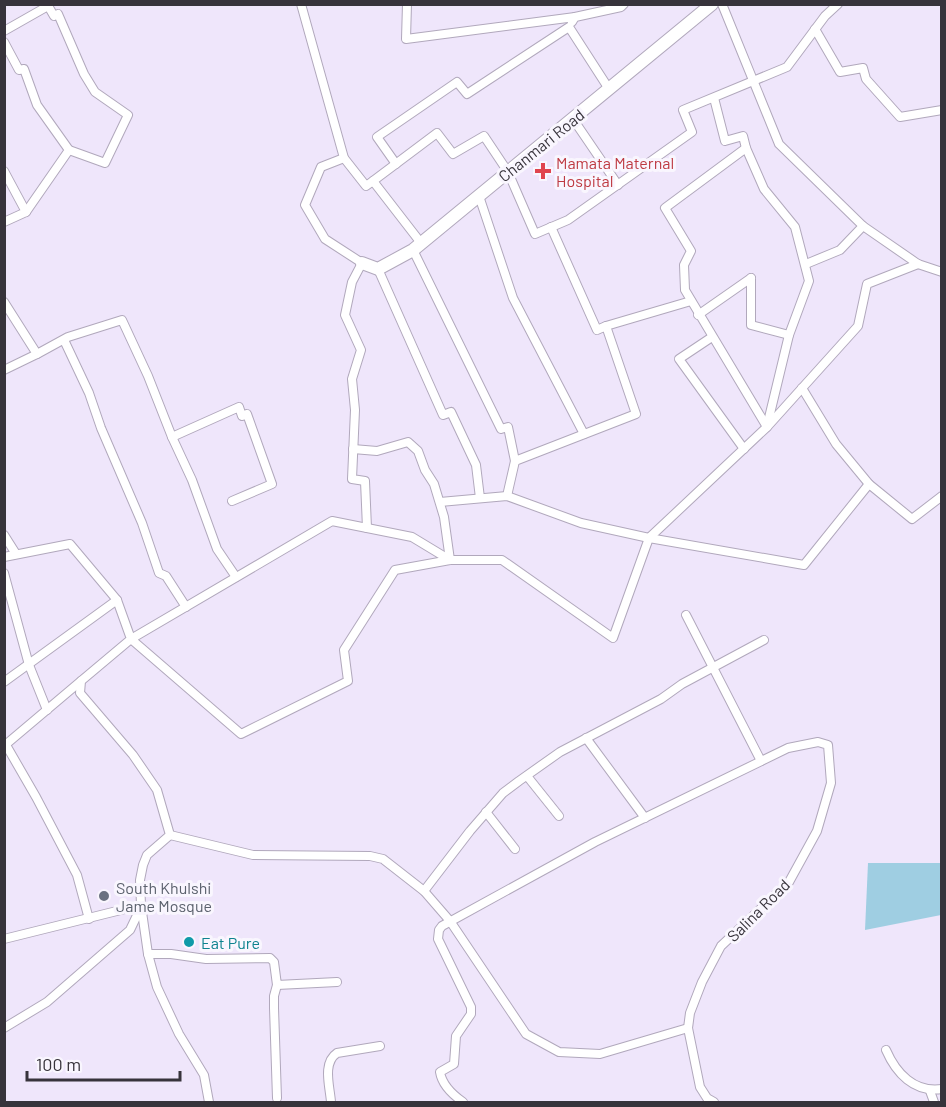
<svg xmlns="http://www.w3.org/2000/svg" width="946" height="1107" viewBox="0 0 946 1107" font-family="Barlow,sans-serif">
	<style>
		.water { fill: #9fcee2 }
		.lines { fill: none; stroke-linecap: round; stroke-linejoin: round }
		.street-casing { stroke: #b1a8bc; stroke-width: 10 }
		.secondary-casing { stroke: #b1a8bc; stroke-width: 14 }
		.street { stroke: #fff; stroke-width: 8 }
		.secondary { stroke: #fff; stroke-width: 12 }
		.health-dot { fill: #e0444e; stroke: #f9f6fe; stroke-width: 2 }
		.worship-dot { fill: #6b7280; stroke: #f9f6fe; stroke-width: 2 }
		.culture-dot { fill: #0f9aa8; stroke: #f9f6fe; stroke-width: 2 }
		.labels { text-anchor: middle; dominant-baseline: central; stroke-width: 6; stroke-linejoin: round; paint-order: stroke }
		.street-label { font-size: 16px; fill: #37333b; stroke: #f9f6fe }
		.health-label { font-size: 16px; fill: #be3a42; stroke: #f9f6fe; text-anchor: start }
		.worship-label { font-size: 16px; fill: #5b616d; stroke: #f9f6fe; text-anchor: start }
		.culture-label { font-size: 16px; fill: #0d838f; stroke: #f9f6fe; text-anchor: start }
	</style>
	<rect width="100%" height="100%" fill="#efe6fb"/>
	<path class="water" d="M868 863H941V915L865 930Z"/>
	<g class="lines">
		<defs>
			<g id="street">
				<path d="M47 4 54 16 58 14 84 74 95 92 128 115 105 163 69 150"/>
				<path d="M301 4 344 158 366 186 373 181 421 243"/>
				<path d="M407 4 406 39 575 17"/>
				<path d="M722 4 779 144 863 226 918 264 942 272"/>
				<path d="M572 22 575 17 621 7 624 4"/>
				<path d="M815 29 840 72 863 68 866 79 900 117 942 110"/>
				<path d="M4 31 48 6"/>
				<path d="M4 42 19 70 24 69 37 105 69 150 26 212"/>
				<path d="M714 98 725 141 743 136 746 148 764 189 795 227 809 281 789 335 767 426"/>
				<path d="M573 119 618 185"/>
				<path d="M746 148 665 208 691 251 684 265 685 290 767 427"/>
				<path d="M344 158 321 167 305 205 325 239 362 263 352 282 345 315 361 350 352 379 355 410 352 479 365 481 367 528"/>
				<path d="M396 164 377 137 457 82 467 94 569 27 609 89"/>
				<path d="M4 171 26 212 4 222"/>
				<path d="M373 181 437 133 453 154 484 136 508 172 535 234 568 220 692 132 683 110 787 67 825 16 838 4"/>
				<path d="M479 196 513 298 584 434"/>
				<path d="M413 250 501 429 508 427 515 461"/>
				<path d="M806 264 840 250 863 226"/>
				<path d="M378 269 443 415 451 412 476 465 480 498"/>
				<path d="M751 278V325L789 335"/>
				<path d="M4 302 37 354 68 337 122 320 148 376 172 437 192 480 217 549 236 577"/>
				<path d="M698 315 751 278"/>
				<path d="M606 326 691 301"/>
				<path d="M712 337 679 359 744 449"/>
				<path d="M64 340 89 393 101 428 142 523 159 573 166 576 186 607"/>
				<path d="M4 370 37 354"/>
				<path d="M802 388 836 444 869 484"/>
				<path d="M172 437 239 407 242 416 247 414 272 484 232 501"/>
				<path d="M353 449 377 451 408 442 418 451 425 470 434 484 444 517 450 560"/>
				<path d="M507 496 515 461 636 414 606 326 597 330 551 227"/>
				<path d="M440 502 507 496 581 523 649 538 804 565 869 484 912 519 942 496"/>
				<path d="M4 535 16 554"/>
				<path d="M4 557 70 544 117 600 131 639 81 681 80 693 133 755 157 790 170 835 147 855 143 865 140 880 141 905 148 954 157 987 179 1034 204 1075 209 1102"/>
				<path d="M450 560 412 537 332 521 131 639 241 734 348 681 344 650 395 570 450 560H502L613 638 649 538 767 427 858 326 867 284 918 264"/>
				<path d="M4 573 29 665 47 710"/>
				<path d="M686 615 761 761"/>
				<path d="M4 682 117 600"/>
				<path d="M586 738 645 818"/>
				<path d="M6 745 36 797 77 875 89 919"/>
				<path d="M4 746 81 681"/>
				<path d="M527 776 559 816"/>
				<path d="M486 812 515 849"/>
				<path d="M170 835 253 855 370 856 383 859 424 891 450 921 526 1034 559 1052 600 1054 688 1028"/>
				<path d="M424 891 470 831 503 793 519 781 560 752 661 699 682 684 764 640"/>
				<path d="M4 939 141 905"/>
				<path d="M148 954H171L206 959 270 958 274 962 277 985 337 982"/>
				<path d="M4 1028 47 1002 130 930 141 907"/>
				<path d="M886 1050C896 1073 914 1093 942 1089"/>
				<path d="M930 1091 934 1102"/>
				<path d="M277 1098 274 1008V996L277 985"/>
				<path d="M331 1102C330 1087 322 1063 337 1053L380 1046"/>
				<path d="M463 1102C453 1095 442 1085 440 1072L454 1064 456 1036 471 1014V1007L438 939 439 930 442 926 595 842 788 748 818 742 828 745 831 783 817 831 789 882 721 946 702 982 690 1013 688 1028 700 1087 707 1098 714 1102"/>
			</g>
			<path id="secondary" d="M362 263 378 269 413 250 712 4"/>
		</defs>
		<use href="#street" class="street-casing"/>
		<use href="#secondary" class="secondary-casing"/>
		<use href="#street" class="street"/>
		<use href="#secondary" class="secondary"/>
	</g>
	<path class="health-dot" d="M540 162h6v6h6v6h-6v6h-6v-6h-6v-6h6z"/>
	<circle class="worship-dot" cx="104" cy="896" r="6"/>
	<circle class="culture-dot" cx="189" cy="942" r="6"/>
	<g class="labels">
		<g class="street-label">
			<text transform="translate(541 145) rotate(-39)">Chanmari Road</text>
			<text transform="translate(758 910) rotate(-45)">Salina Road</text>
		</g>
		<g class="health-label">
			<text x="556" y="162">Mamata Maternal<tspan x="556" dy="18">Hospital</tspan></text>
		</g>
		<g class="worship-label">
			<text x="116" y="887">South Khulshi<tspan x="116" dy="18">Jame Mosque</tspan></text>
		</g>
		<g class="culture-label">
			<text x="201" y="942">Eat Pure</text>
		</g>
	</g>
	<rect width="946" height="1107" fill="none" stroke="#37333b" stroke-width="12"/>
	<path d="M27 1071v9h153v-9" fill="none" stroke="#37333b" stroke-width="3"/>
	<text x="36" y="1071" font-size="18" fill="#37333b" stroke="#f9f6fe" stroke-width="4.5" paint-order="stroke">100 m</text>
</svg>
